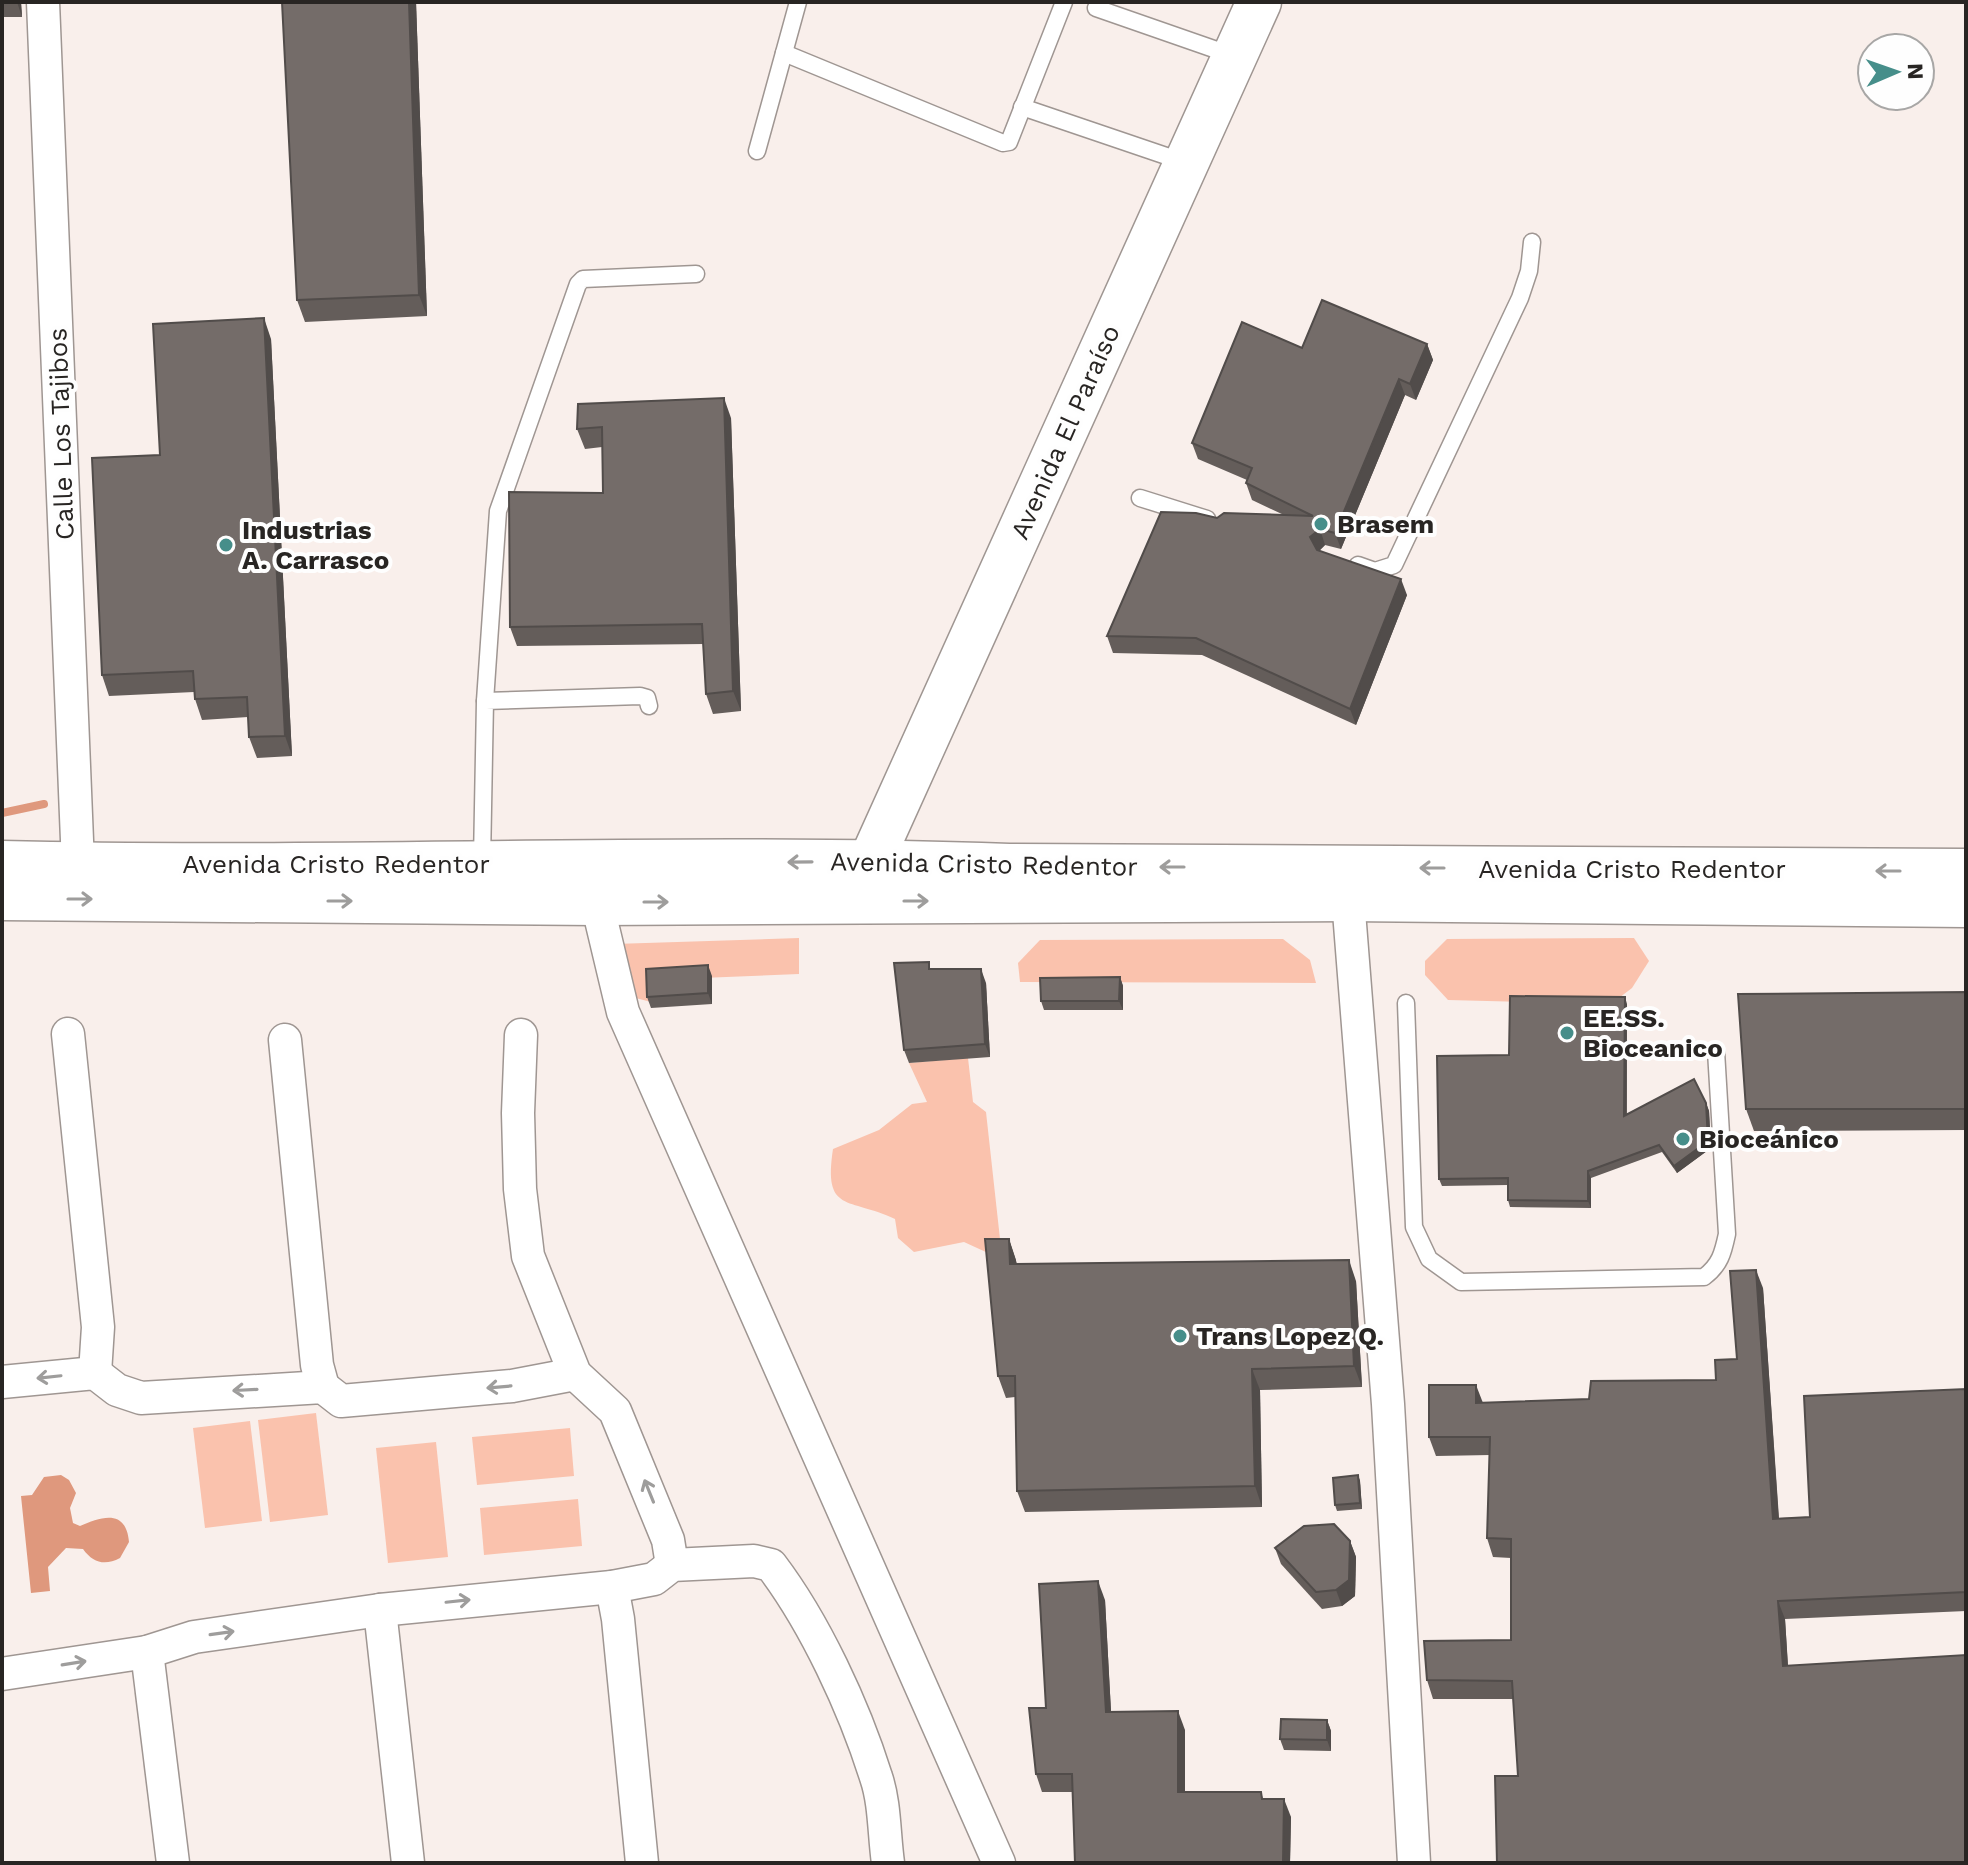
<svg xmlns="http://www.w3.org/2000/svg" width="1968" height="1865" viewBox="0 0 1968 1865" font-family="'Work Sans',sans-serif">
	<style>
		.green { fill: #fac2ad }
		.water { fill: #df987d }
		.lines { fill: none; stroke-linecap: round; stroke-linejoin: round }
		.stream { stroke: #df987d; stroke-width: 8 }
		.lane-casing { stroke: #9f9692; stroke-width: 19 }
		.street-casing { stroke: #9f9692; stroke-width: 35 }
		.secondary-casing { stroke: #9f9692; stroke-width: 47 }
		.highway-casing { stroke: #9f9692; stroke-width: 47 }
		.lane { stroke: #fff; stroke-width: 16 }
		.street { stroke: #fff; stroke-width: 32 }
		.secondary { stroke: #fff; stroke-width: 44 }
		.highway { stroke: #fff; stroke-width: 44 }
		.wall { fill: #645d5a }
		.shaded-wall { fill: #514c4a }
		.building { fill: #746c69; stroke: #514c4a; stroke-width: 2 }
		.oneway { stroke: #9e9d9c }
		.poi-dot { fill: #468e8a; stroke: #fefefe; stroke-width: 3 }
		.labels { text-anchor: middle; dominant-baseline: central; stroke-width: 8; stroke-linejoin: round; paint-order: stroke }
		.street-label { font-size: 26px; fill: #282523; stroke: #fefefe }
		.poi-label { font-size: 26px; font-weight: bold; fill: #282523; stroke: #fefefe; text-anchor: start }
	</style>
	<rect width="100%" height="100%" fill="#f9efeb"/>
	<g class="green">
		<path d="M799 938V974L651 980V1002L628 996 614 944Z"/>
		<path d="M1634 938 1649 961 1632 988 1611 1004 1448 1000 1425 975V961L1447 939Z"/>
		<path d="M1283 939 1310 960 1316 983 1020 982 1018 963 1040 940Z"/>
		<path d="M968 1058 973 1102 986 1112 1000 1239 988 1253 964 1242 914 1252 898 1238 895 1219C849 1197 823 1214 833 1149L879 1130 912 1104 927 1102 909 1063Z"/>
		<path d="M316 1413 328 1515 270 1522 258 1420Z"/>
		<path d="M250 1421 262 1521 205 1528 193 1428Z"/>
		<path d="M570 1428 574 1476 477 1485 472 1437Z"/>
		<path d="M436 1442 448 1557 388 1563 376 1448Z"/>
		<path d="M578 1499 582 1546 484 1555 480 1508Z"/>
	</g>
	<path class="water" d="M61 1475 69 1480 76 1493 70 1508 73 1523 80 1526C101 1517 126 1508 129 1542L120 1558C105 1566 93 1563 83 1549L66 1548 48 1567 50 1591 31 1593 21 1496 32 1495 44 1477Z"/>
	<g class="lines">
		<path class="stream" d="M2 813 44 804"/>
		<defs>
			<g id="lane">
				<path d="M1096 8 1234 56"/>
				<path d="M784 53 1003 143 1009 142 1064 2"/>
				<path d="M1022 107 1184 162"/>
				<path d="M757 151 798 2"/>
				<path d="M1140 498 1207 519"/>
				<path d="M1358 565 1375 571 1394 565 1520 298 1529 271 1532 242"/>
				<path d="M485 701 498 511 578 284 583 279 696 274"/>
				<path d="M482 861 485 701 640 696 647 698 649 706"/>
				<path d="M1406 1003 1414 1227 1429 1259 1461 1282 1704 1277C1720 1265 1723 1253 1727 1234L1716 1051"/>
			</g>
			<g id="street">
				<path d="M43 2 78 865"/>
				<path d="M1348 899 1388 1404 1414 1863"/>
				<path d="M597 903 623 1012 999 1863"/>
				<path d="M68 1034 98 1327 95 1373"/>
				<path d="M521 1035 518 1113 520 1189 528 1256 575 1374 615 1411 668 1540 672 1565"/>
				<path d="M285 1040 317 1365 323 1387"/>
				<path d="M2 1382 95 1373 117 1390 141 1398 323 1387 341 1401 512 1386 575 1374"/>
				<path d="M612 1587 618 1619 642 1863"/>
				<path d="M380 1610 408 1863"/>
				<path d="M147 1652 173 1863"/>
				<path d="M2 1674 147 1652 194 1637 380 1610 612 1587 654 1579 672 1565 754 1561 771 1565C815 1623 854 1707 876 1777 885 1803 884 1835 888 1863"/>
			</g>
			<path id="secondary" d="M871 861 1259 2"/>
			<g id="highway">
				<path d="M2 863C337 871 673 854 1009 866L1966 871"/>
				<path d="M2 898 597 903 1348 899 1966 905"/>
			</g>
		</defs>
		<use href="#lane" class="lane-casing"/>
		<use href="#street" class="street-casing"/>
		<use href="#secondary" class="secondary-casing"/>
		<use href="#highway" class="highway-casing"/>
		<use href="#lane" class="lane"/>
		<use href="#street" class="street"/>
		<use href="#secondary" class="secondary"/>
		<use href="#highway" class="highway"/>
	</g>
	<g class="wall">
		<path d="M2 2H21L22 17H2Z"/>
		<path d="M416 2 427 316 305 322 297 300Z"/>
		<path d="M271 339 292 756 257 758 249 737 248 717 202 720 195 699 194 692 109 696 102 675 160 455Z"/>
		<path d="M1427 344 1433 360 1416 400 1405 395 1341 549 1325 545 1319 551 1407 595 1356 725 1202 655 1113 653 1107 636 1284 515 1252 500 1246 483 1247 480 1198 459 1192 443 1302 348Z"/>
		<path d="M731 418 741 711 713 714 706 694 704 644 517 646 510 627 603 493 602 447 585 449 577 429Z"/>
		<path d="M931 969 986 983 990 1057 909 1063 904 1050Z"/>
		<path d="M712 976V1004L651 1008 647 997Z"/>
		<path d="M1120 977 1123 986V1010H1044L1041 1001Z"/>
		<path d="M1966 992V1130L1754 1131 1746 1109Z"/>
		<path d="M1627 1004V1115L1706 1103 1709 1111 1711 1148 1677 1173 1662 1152 1591 1178V1208L1510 1207 1508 1200V1185L1442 1186 1439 1179 1509 1055Z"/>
		<path d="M1009 1239 1017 1264 1356 1281 1362 1387 1260 1390 1262 1507 1025 1512 1017 1491 1015 1397 1006 1398 998 1376Z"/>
		<path d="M1763 1288 1779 1518 1810 1517 1966 1389V1611L1785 1619 1788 1665 1518 1776 1514 1699H1433L1427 1680 1511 1640V1558L1493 1557 1487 1538 1490 1455 1436 1456 1429 1437 1483 1403 1589 1399 1716 1380 1737 1359Z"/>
		<path d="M1358 1475 1360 1481 1362 1509 1337 1511 1335 1505Z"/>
		<path d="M1350 1541 1356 1557 1355 1596 1342 1606 1322 1609 1281 1564 1275 1548Z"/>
		<path d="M1105 1600 1111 1712 1185 1730V1792H1261L1263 1799 1291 1817 1290 1863H1075L1073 1792H1042L1036 1774 1046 1708Z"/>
		<path d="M1327 1720 1331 1731V1751L1284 1750 1280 1739Z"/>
	</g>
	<g class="shaded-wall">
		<path d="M17 2H21L22 17Z"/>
		<path d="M409 2H416L427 316 419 295Z"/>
		<path d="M264 318 271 339 292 756 285 736Z"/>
		<path d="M1427 344 1433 360 1416 400 1410 384Z"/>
		<path d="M1399 379 1405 395 1341 549 1335 533Z"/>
		<path d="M724 398 731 418 741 711 733 691Z"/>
		<path d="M1320 529 1325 545 1316 554 1310 537Z"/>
		<path d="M1401 579 1407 595 1356 725 1350 709Z"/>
		<path d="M708 965 712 976V1004L708 993Z"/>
		<path d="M981 969 986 983 990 1057 985 1044Z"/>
		<path d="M1120 977 1123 986V1010L1119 1001Z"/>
		<path d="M1625 997 1627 1004 1626 1124 1624 1116Z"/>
		<path d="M1706 1103 1709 1111 1711 1148 1677 1173 1674 1166Z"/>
		<path d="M1588 1171 1591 1178V1208L1588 1201Z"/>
		<path d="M1009 1239 1016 1260 1018 1285 1010 1264Z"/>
		<path d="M1349 1260 1356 1281 1362 1387 1354 1366Z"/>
		<path d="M1756 1270 1763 1288 1780 1537 1773 1519Z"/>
		<path d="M1252 1369 1260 1390 1262 1507 1255 1486Z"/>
		<path d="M1476 1385 1483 1403H1476Z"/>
		<path d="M1358 1475 1360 1481 1362 1509 1360 1503Z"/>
		<path d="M1350 1541 1356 1557 1355 1596 1342 1606 1336 1590Z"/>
		<path d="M1098 1581 1105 1600 1112 1730 1106 1712Z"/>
		<path d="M1778 1601 1785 1619 1789 1684 1783 1666Z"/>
		<path d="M1178 1711 1185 1730V1810L1178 1792Z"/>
		<path d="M1327 1720 1331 1731V1751L1327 1740Z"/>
		<path d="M1284 1799 1291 1817 1290 1863H1283Z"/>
	</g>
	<g class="building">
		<path d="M282 2H409L419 295 297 300Z"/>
		<path d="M1322 300 1427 344 1410 384 1399 379 1335 533 1320 529 1310 537 1317 550 1401 579 1350 709 1196 638 1107 636 1161 512 1196 513 1217 518 1224 513 1313 516 1246 483 1252 468 1192 443 1242 322 1302 348Z"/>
		<path d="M264 318 285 736 249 737 247 697 195 699 193 671 102 675 92 458 160 455 153 324Z"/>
		<path d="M724 398 733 691 706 694 702 624 510 627 509 492 603 493 602 427 577 429 578 404Z"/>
		<path d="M929 962V969H981L985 1044 904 1050 894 963Z"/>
		<path d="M708 965V993L647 997 646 969Z"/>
		<path d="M1120 977 1119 1001H1041L1040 978Z"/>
		<path d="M1966 992V1109H1746L1738 994Z"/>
		<path d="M1510 996 1625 997 1624 1116 1694 1079 1706 1103 1708 1141 1674 1166 1659 1145 1588 1171V1201L1508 1200V1178L1439 1179 1437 1056 1509 1055Z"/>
		<path d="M985 1239H1009L1010 1264 1349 1260 1354 1366 1252 1369 1255 1486 1017 1491 1015 1376H998Z"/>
		<path d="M1756 1270 1773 1519 1810 1517 1804 1396 1966 1389V1592L1778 1601 1783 1666 1966 1655V1863H1497L1495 1776H1518L1512 1681 1427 1680 1424 1641 1511 1640V1539L1487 1538 1490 1437H1429V1385H1476V1403L1589 1399 1591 1381 1716 1380 1715 1360 1737 1359 1730 1271Z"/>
		<path d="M1358 1475 1360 1503 1335 1505 1333 1478Z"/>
		<path d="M1334 1524 1350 1541 1349 1580 1336 1590 1316 1592 1275 1548 1304 1526Z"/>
		<path d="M1098 1581 1106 1712 1178 1711V1792H1261L1262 1799H1284L1283 1863H1075L1072 1774H1036L1029 1708H1046L1039 1584Z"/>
		<path d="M1281 1719 1327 1720V1740L1280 1739Z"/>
	</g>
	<defs><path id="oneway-shaft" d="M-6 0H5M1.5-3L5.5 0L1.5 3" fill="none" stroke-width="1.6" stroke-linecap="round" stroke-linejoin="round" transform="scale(2)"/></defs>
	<g class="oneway">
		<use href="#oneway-shaft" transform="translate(800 862) rotate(179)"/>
		<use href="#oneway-shaft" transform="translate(1172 867) rotate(-180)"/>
		<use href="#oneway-shaft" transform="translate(1432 868) rotate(-180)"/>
		<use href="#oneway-shaft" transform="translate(1888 871) rotate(-180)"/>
		<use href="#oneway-shaft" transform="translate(80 899)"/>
		<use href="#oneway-shaft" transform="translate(340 901)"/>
		<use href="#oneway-shaft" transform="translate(916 901)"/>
		<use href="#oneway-shaft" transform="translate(656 902)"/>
		<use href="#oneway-shaft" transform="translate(49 1377) rotate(174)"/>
		<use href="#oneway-shaft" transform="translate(499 1387) rotate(175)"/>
		<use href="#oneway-shaft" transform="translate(245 1390) rotate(177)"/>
		<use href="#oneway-shaft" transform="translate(649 1491) rotate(-112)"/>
		<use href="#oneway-shaft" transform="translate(458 1601) rotate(-6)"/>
		<use href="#oneway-shaft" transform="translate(222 1633) rotate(-8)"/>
		<use href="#oneway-shaft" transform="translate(74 1663) rotate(-9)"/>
	</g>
	<g class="poi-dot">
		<circle cx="1321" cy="524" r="8"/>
		<circle cx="226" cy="545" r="8"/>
		<circle cx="1567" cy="1033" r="8"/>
		<circle cx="1683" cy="1139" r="8"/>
		<circle cx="1180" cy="1336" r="8"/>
	</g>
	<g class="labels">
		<g class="street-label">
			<text transform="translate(1065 432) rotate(-66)">Avenida El Paraíso</text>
			<text transform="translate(61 434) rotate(-92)">Calle Los Tajibos</text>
			<text x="336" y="864">Avenida Cristo Redentor</text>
			<text transform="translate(984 864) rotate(1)">Avenida Cristo Redentor</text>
			<text x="1632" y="869">Avenida Cristo Redentor</text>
		</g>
		<g class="poi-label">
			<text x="1337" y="524">Brasem</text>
			<text x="242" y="530">Industrias<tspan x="242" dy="30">A. Carrasco</tspan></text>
			<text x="1583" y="1018">EE.SS.<tspan x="1583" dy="30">Bioceanico</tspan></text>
			<text x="1699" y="1139">Bioceánico</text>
			<text x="1196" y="1336">Trans Lopez Q.</text>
		</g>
	</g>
	<rect width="1968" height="1865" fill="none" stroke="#282523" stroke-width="8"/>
	<g transform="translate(1896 72) rotate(88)"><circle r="38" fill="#fefefe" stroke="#a8a7a6" stroke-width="2"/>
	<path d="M0-6L14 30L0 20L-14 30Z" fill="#468e8a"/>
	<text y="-12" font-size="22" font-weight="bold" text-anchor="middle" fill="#282523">N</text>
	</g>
</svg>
